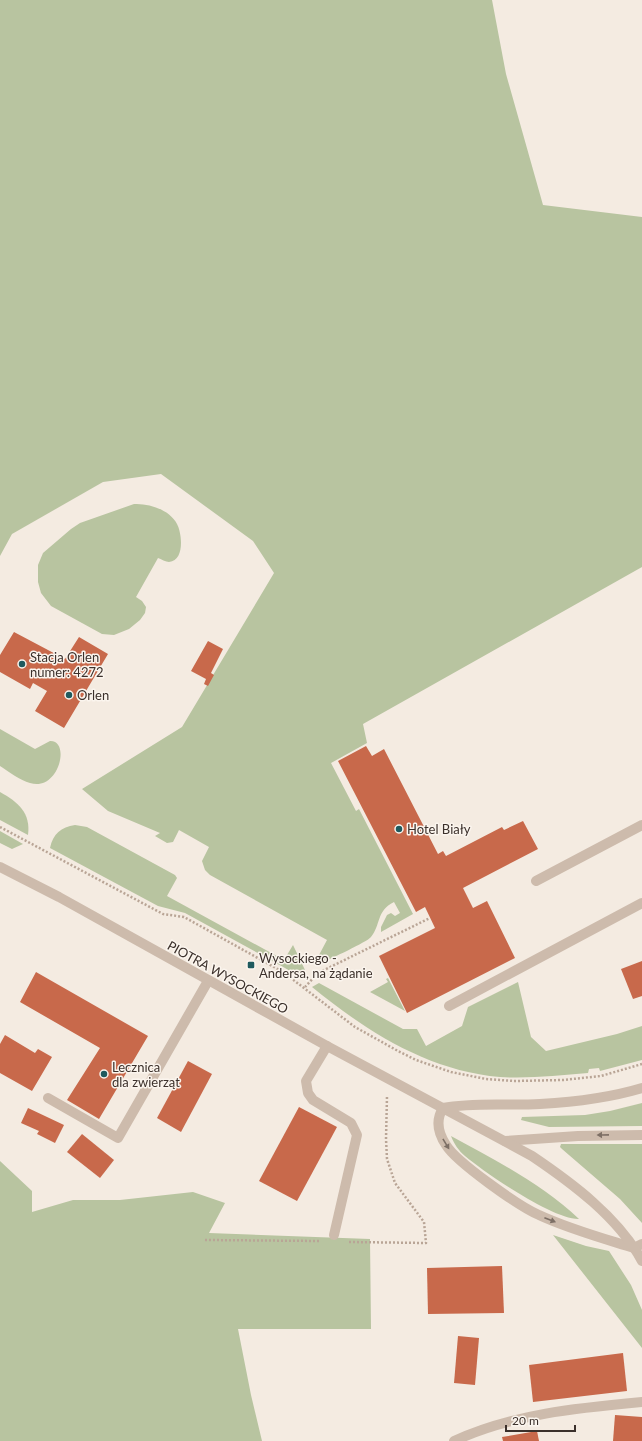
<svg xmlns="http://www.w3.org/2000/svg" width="642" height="1441" viewBox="0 0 642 1441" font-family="Lato,sans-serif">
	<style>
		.green { fill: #b8c4a0 }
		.building { fill: #c8694b }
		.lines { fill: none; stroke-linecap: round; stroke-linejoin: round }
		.path { stroke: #b9a596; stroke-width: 2.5; stroke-dasharray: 2 2; stroke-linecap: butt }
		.service { stroke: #cdbbac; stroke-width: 10 }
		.tertiary { stroke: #cdbbac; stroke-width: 10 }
		.oneway { fill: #7d6f65 }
		.poi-dot { fill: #1f5a5e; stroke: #fbf5ee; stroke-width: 1.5 }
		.labels { text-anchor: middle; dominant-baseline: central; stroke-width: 3; stroke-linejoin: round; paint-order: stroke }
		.poi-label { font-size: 13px; fill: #3b302b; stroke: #fbf5ee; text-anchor: start }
		.street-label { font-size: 13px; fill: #3b302b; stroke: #fbf5ee }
	</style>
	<rect width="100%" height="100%" fill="#f4ebe1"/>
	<g class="green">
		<path d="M0 0H492L506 74 543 205 642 217V567L363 724 367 743 331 763 356 811 359 809 413 914 381 932V927L387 915 391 913 395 916 400 913 394 902C376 911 381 925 371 937 367 942 330 959 321 963L319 955 327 940 210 875 205 870 202 861 209 847 179 830 173 842 167 843 155 836 160 833 108 811 82 789 182 727 274 573 253 541 161 474 103 482 12 534 0 556Z"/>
		<path d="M134 504C149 503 170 510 177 524 182 533 185 561 169 562 166 562 161 559 158 558L136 597 142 601 146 607 145 613 140 620 129 629 114 635 102 634 51 606 41 593 38 582V565L43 553 71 529 80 523Z"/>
		<path d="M0 729 35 749 50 741C71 740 59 792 30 783 20 780 9 772 0 766Z"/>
		<path d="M0 792C18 802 31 813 28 835L0 820Z"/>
		<path d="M75 825 87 827 175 875 177 878 167 896 284 960 293 945 305 970 302 979 285 968 185 913 158 906 50 848C53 834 61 827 75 825Z"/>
		<path d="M0 831 23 844 12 849 0 843Z"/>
		<path d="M388 978 405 1011 370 992 388 982 386 979Z"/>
		<path d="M518 982 531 1037 546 1051 617 1034 642 1026V1060L600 1071 599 1068 589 1069 588 1073C559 1075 529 1079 500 1077 428 1071 366 1031 312 987L319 983 403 1029H417L426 1046 462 1026 468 1007Z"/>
		<path d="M642 1103V1126L549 1127 521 1120 522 1117 585 1115 610 1111Z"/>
		<path d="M451 1136C495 1160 542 1184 579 1219 554 1220 485 1173 465 1156 459 1151 454 1144 451 1136Z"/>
		<path d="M561 1144H642V1223L620 1199 562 1149 560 1147Z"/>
		<path d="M0 1161 32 1191V1212L73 1200H120L193 1192 225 1203 209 1233 370 1239 371 1329H238L251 1395 262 1441H0Z"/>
		<path d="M553 1235 586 1246 609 1251 631 1285 642 1310V1348Z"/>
	</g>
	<g class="building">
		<path d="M14 632 65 659 79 637 108 654 64 728 35 711 47 691 33 683 30 689 0 672V655Z"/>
		<path d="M208 641 223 649 211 673 214 675 208 686 204 684 206 679 191 671Z"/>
		<path d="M366 746 372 756 384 749 438 854 443 851 446 856 502 827 504 830 523 821 538 849 463 888 473 908 487 901 515 958 407 1013 379 956 435 928 425 907 416 912 338 761Z"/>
		<path d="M642 961V996L633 999 621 969Z"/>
		<path d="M36 972 148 1036 99 1119 67 1100 100 1048 20 1002Z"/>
		<path d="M5 1035 35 1053 38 1049 52 1057 32 1091 0 1073V1044Z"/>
		<path d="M188 1061 212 1074 181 1132 157 1118Z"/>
		<path d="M299 1107 337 1127 297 1201 259 1181Z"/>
		<path d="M28 1108 64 1125 55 1143 37 1134 39 1131 21 1123Z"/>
		<path d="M82 1134 114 1160 100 1178 67 1152Z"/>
		<path d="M502 1266 504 1313 428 1314 427 1268Z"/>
		<path d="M458 1336 479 1338 475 1385 454 1383Z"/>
		<path d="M623 1353 627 1391 533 1402 529 1365Z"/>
		<path d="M615 1415 642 1417V1441H613Z"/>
		<path d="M537 1431 539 1441H503L502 1437Z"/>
	</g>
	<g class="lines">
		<g class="path">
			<path d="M0 827 163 914 184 917 283 972 355 1027 398 1051 416 1060 451 1072 486 1079 514 1081 563 1080 601 1076 642 1064"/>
			<path d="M305 987 318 973 430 918"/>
			<path d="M205 1240 320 1241"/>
			<path d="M349 1242 426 1243 424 1222 395 1183 387 1159 386 1139 387 1096"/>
		</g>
		<g class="service">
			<path d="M536 881 642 825"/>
			<path d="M449 1006 642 903"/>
			<path d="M327 1046 306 1081 308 1093 313 1100 351 1123 357 1135 334 1235"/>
			<path d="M48 1098 118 1138 208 981"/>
			<path d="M443 1108C435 1121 438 1133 446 1145 456 1162 520 1207 539 1215 569 1229 602 1238 634 1248L642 1244"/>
			<path d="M505 1141 578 1136 642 1135"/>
			<path d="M454 1441C513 1414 577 1408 642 1402"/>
		</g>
		<g class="tertiary">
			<path d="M0 867 59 897 327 1046 532 1156C572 1183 618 1217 642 1261"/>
			<path d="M443 1108C475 1102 507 1106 540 1104 574 1102 609 1098 642 1088"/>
		</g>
	</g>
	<defs><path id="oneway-solid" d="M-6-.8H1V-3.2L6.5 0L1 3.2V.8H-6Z"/></defs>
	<g class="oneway">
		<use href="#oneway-solid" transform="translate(603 1135) rotate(179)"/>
		<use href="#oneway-solid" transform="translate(446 1144) rotate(59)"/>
		<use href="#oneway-solid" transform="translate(550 1220) rotate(21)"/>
	</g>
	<g class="poi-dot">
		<circle cx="22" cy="664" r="4"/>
		<circle cx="69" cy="695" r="4"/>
		<circle cx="399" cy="829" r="4"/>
		<rect x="247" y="961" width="8" height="8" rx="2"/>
		<circle cx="104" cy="1074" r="4"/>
	</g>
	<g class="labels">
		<g class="poi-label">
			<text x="30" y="657">Stacja Orlen<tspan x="30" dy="15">numer: 4272</tspan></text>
			<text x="77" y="695">Orlen</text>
			<text x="407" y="829">Hotel Biały</text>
			<text x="259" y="958">Wysockiego -<tspan x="259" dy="15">Andersa, na żądanie</tspan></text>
			<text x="112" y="1067">Lecznica<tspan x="112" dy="15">dla zwierząt</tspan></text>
		</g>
		<g class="street-label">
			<text transform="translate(228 977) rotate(29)">PIOTRA WYSOCKIEGO</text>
		</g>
	</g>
	<path d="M506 1425v6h69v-6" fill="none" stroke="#3b302b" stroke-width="2"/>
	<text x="512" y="1425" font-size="12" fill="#3b302b" stroke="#fbf5ee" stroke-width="3" paint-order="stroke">20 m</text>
</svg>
